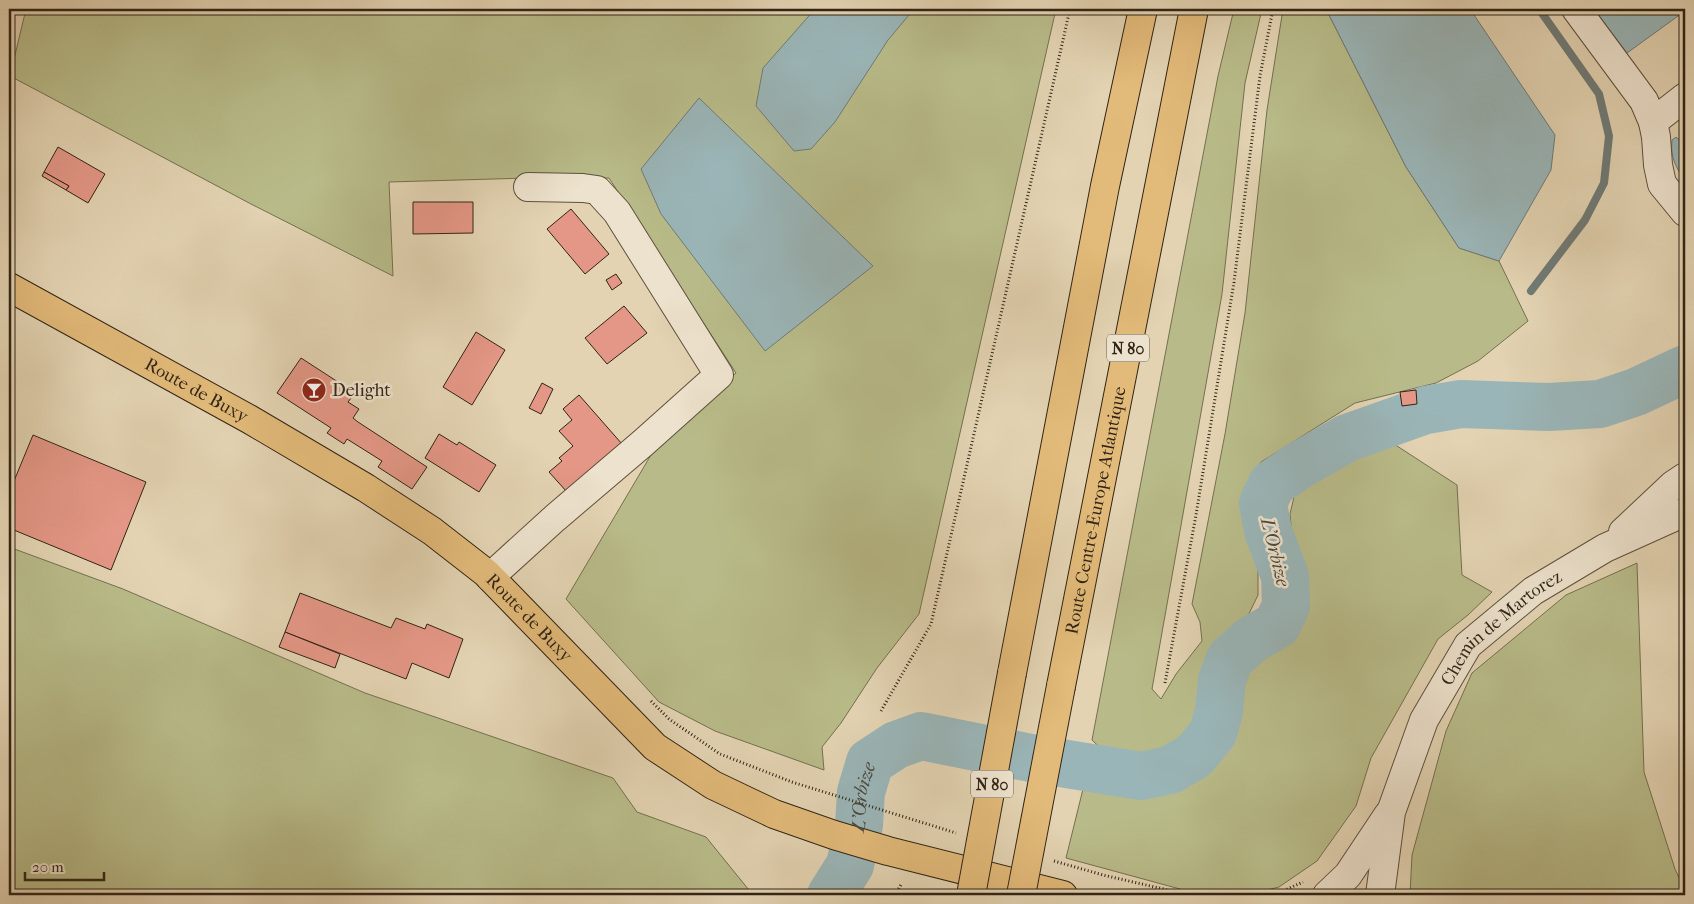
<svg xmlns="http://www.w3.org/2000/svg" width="1694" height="904" viewBox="0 0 1694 904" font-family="'IM FELL French Canon',serif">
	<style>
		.green { fill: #b8bb89; stroke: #747050 }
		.water { fill: #9ab5b7; stroke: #707b77 }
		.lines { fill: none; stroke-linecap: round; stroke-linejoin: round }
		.stream { stroke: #707b77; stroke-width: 8 }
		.river { stroke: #9ab5b7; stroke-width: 48 }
		.building { fill: #e49786; stroke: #312416 }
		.minor-casing { stroke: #5e503d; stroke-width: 30 }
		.major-casing { stroke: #312416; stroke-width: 30 }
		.highway-casing { stroke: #312416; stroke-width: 30 }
		.path { stroke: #312416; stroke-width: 3; stroke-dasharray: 1 2.5; stroke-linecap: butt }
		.minor { stroke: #ede2cd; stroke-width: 28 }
		.major { stroke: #e2ba79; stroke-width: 28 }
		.highway { stroke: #e2ba79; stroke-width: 28 }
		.highway-bridge-casing { stroke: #312416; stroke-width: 30; stroke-linecap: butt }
		.highway-bridge { stroke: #e2ba79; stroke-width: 28 }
		.labels { text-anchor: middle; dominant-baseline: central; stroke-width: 5; stroke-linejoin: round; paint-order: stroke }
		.shield { fill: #ede2cd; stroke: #695d4d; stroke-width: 1 }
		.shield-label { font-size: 16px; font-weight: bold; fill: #312416 }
		.street-label { font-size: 18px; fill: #312416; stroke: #ede2cd }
		.poi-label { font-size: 18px; fill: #312416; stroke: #ede2cd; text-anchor: start }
		.water-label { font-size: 19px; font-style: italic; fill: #4b483e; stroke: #ede2cd }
	</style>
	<rect width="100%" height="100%" fill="#e3d3b2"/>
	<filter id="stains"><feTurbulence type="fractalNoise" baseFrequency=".004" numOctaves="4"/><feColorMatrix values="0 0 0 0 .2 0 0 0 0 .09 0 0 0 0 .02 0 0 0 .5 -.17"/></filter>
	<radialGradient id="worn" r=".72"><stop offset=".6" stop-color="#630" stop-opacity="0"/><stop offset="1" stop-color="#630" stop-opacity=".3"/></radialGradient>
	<g class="green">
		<path d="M26 9H1056L919 614 877 668 841 723 822 747 824 770 715 731 659 702 566 599 658 443 736 373 609 178H528L389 182 393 276 251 204 10 76Z"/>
		<path d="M1234 9H1262L1245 83 1222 294 1152 689 1161 699 1176 674 1202 641 1200 622 1192 604 1225 434 1245 313 1267 110 1283 9H1326L1406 167 1459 248 1499 261 1528 321 1478 361 1436 383 1355 403 1261 462 1248 490V518L1258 551V595L1246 620 1213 666 1201 720 1195 737 1175 754 1148 762 1111 758 1092 740 1218 76Z"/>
		<path d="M1394 444 1457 485 1462 575 1492 592 1468 615 1438 639 1371 758 1356 806 1317 861 1279 887 1247 895H1202L1066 858 1083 789H1176L1205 771 1217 756 1228 722 1234 687 1249 665 1289 636 1300 605 1301 574 1293 547 1290 514 1297 484 1330 464 1356 454Z"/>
		<path d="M9 547 123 589 365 693 613 778 637 812 706 837 753 895H9Z"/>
		<path d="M1637 563 1644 772 1675 869 1685 891V895H1410L1412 855 1446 731 1472 673 1566 595Z"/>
	</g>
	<g class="water">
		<path d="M815 9H914L888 40 835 122 811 149 794 151 756 106 763 68Z"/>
		<path d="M1326 9H1470L1555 135 1551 170 1499 261 1459 248 1406 167Z"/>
		<path d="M1594 9H1685V11L1627 53Z"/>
		<path d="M699 98 873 266 765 351 661 214 641 169Z"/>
		<path d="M1676 137 1685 145V181C1676 167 1670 158 1672 140Z"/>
	</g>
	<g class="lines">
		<path class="stream" d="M1531 291 1585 220 1604 183 1609 136 1599 94 1539 9"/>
		<path class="river" id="s1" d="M831 895 850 865 859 825 861 792 870 762 896 745 921 736 1036 759 1141 776 1170 770 1194 756 1213 733 1219 711 1222 680 1230 659 1251 640 1277 625 1286 606 1285 576 1268 531 1263 503 1272 484 1298 466 1347 438 1426 410 1461 404 1549 407 1600 404 1636 392 1685 369"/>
	</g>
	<g class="building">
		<path d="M58 147 105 174 88 203 66 190 69 186 44 172Z"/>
		<path d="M44 172 69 186 66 190 42 176Z"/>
		<path d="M413 202H473V233L413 234Z"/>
		<path d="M571 209 609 254 585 274 547 229Z"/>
		<path d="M616 274 622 283 612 290 606 280Z"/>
		<path d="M624 306 647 333 607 364 585 338Z"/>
		<path d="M476 332 505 350 472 405 443 387Z"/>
		<path d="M301 358 355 393 348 402 359 409 353 418 358 422 427 467 412 489 378 467 382 461 347 439 344 444 327 433 331 428 277 393Z"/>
		<path d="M542 383 553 389 541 414 529 408Z"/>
		<path d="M1416 390 1417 404 1402 406 1400 392Z"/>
		<path d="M579 395 622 444 567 492 549 472 562 461 559 458 573 446 559 431 572 420 563 409Z"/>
		<path d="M439 434 457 445 459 442 496 465 479 492 425 458Z"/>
		<path d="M33 435 146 482 111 570 9 528V493Z"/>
		<path d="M300 593 391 628 396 618 425 629 427 624 463 639 449 678 412 663 406 679 285 632Z"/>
		<path d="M285 632 340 654 335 668 279 647Z"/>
	</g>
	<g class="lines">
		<defs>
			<g id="minor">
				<path d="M1576 9 1644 101 1653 122 1656 137 1658 165 1662 184 1685 212"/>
				<path d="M1653 122 1685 97"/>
				<path d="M1623 532 1673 485 1685 477"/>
				<path d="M490 577 555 518 643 443 719 375 617 212 597 190 583 188 528 187"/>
				<path d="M1327 895 1348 875 1388 815"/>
				<path id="s2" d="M1380 895 1391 812 1424 720 1468 645 1533 591 1605 548 1685 512"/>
			</g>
			<g id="major">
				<path id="s3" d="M9 287 249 419 366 488 432 531 486 573 655 747 713 785 774 814 834 835 888 851 1063 895"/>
			</g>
			<g id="highway">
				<path d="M1012 673 1105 186 1143 9"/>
				<path id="s4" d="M1061 686 1194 9"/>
			</g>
		</defs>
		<use href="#minor" class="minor-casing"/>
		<use href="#major" class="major-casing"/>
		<use href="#highway" class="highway-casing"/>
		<g class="path">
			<path d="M1165 683 1196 515 1234 282 1260 76 1273 9"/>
			<path d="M651 701 669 719 720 754 792 782 956 833"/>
			<path d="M881 711 931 624 1070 9"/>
			<path d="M1054 861 1103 875 1189 895"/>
			<path d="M895 895 902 883"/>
			<path d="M1274 895 1303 882"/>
		</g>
		<use href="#minor" class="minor"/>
		<use href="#major" class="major"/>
		<use href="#highway" class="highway"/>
		<defs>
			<g id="highway-bridge">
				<path d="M971 895 1012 673"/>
				<path d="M1021 895 1061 686"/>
			</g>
		</defs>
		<use href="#highway-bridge" class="highway-bridge-casing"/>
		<use href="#highway-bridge" class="highway-bridge"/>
	</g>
	<defs>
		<symbol id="bar-disc" viewBox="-11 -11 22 22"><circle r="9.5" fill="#8f2418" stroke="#ede2cd"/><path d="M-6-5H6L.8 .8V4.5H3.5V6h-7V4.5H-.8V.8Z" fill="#fff"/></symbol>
	</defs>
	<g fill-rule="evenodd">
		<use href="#bar-disc" x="300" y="376" width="28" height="28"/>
	</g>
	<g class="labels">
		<g class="shield">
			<rect x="1107" y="334.5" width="42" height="27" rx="4"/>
			<rect x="971" y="770.5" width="42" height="27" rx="4"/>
		</g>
		<g class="shield-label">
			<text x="1128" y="348">N 80</text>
			<text x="992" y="784">N 80</text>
		</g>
		<g class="street-label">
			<text stroke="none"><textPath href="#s3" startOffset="214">Route de Buxy</textPath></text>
			<text stroke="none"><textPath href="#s4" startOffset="179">Route Centre-Europe Atlantique</textPath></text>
			<text stroke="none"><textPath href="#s3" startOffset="619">Route de Buxy</textPath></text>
			<text stroke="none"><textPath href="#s2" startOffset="304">Chemin de Martorez</textPath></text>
		</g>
		<g class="poi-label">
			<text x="332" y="390">Delight</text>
		</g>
		<g class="water-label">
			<text transform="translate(1275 552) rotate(76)">L'Orbize</text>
			<text stroke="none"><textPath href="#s1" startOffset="105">L'Orbize</textPath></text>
		</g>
	</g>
	<rect width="1694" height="904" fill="none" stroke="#e3d3b2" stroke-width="30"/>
	<rect x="10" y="10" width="1674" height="884" fill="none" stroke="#312416" stroke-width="2.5"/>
	<rect x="15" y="15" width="1664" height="874" fill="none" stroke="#312416"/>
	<path d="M25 872v8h79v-8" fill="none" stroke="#312416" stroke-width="2.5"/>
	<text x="32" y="872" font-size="15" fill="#312416" stroke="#ede2cd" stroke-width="4" paint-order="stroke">20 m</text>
	<rect width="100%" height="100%" filter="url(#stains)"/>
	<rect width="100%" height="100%" fill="url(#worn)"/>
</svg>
